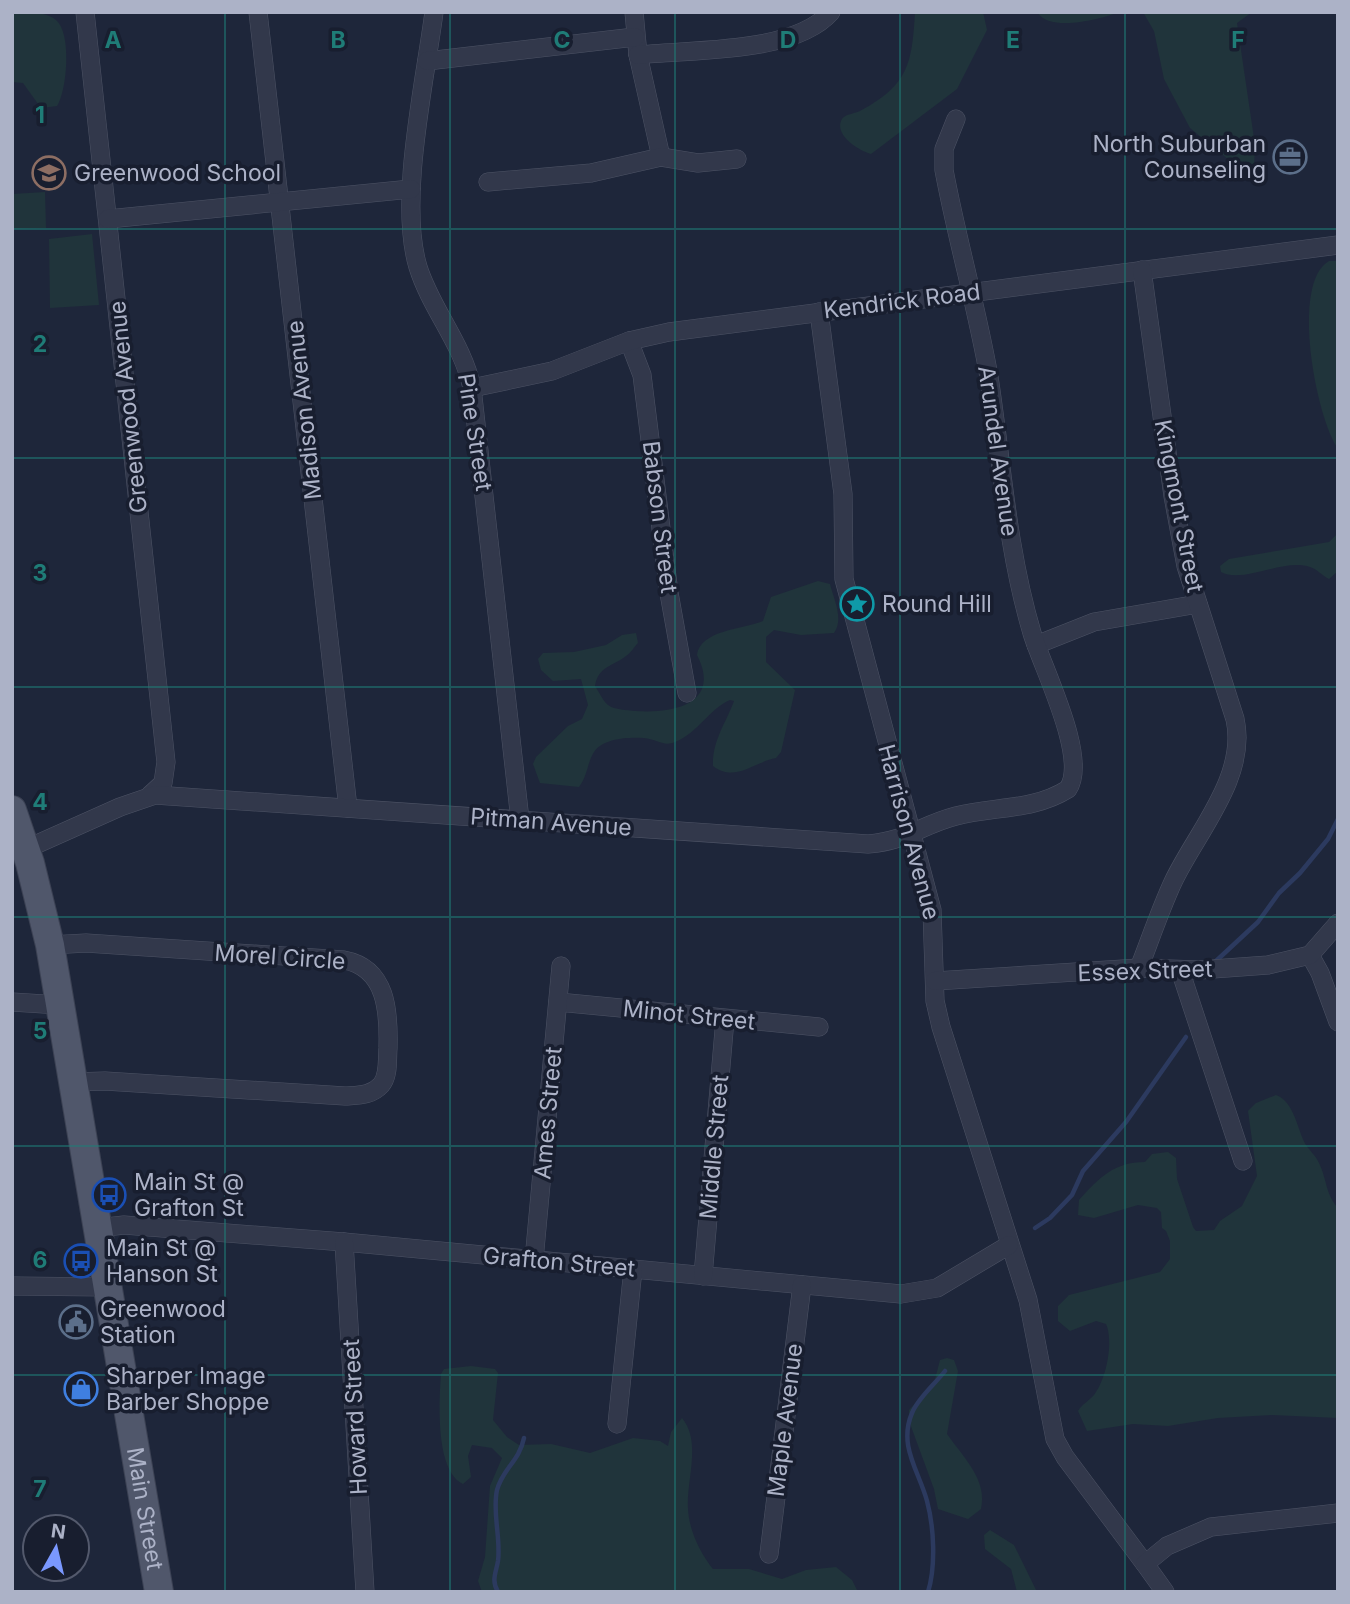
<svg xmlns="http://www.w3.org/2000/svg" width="1350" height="1604" viewBox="0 0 1350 1604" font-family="Inter,sans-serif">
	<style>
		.green { fill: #20343b }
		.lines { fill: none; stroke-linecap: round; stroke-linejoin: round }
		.stream { stroke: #2c3a5f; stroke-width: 4.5 }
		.street-casing { stroke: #4d5365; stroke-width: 19 }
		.primary-casing { stroke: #3c4254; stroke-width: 30 }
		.street { stroke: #32384b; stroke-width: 18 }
		.primary { stroke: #50576b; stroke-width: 28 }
		.grid { fill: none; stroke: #1f7c77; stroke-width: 2; stroke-opacity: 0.55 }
		.labels { text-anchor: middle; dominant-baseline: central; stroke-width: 7; stroke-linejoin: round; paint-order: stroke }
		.poi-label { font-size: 23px; fill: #acb2c7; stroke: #181e2f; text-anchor: start }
		.street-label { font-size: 23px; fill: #acb2c7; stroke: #181e2f }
		.grid-label { font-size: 23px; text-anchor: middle; font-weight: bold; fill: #1f7c77; stroke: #181e2f; stroke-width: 7; stroke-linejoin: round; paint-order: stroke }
	</style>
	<rect width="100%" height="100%" fill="#1e263a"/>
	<g class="green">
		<path d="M12 12C25 12 46 11 56 20 72 33 67 91 57 106L41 108 23 83 12 82Z"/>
		<path d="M915 12H983L987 30 957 89 871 154C860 151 835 136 841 121 843 114 854 114 860 111 909 85 912 63 915 12Z"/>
		<path d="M1037 12H1120C1100 19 1050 33 1037 12Z"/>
		<path d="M1143 12H1252L1237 23 1255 145 1254 168H1239L1190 128 1164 79 1154 31Z"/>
		<path d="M45 192 46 228 12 229V194Z"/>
		<path d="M92 234 99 305 50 308 49 239Z"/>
		<path d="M1329 261H1338V449C1316 418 1290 283 1329 261Z"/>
		<path d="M1338 533V571L1329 579C1323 576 1317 569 1310 567 1284 558 1243 584 1221 572L1220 566 1229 559 1329 542Z"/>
		<path d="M818 581 830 584C834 600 844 619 834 633L801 635 774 630 766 637V662L795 690 781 752 776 758C754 762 735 783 713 766 712 741 726 723 734 701L730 700C709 709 698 733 675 742 664 747 656 739 644 738 629 737 603 738 594 752 587 763 588 775 579 787L540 783 533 764 536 757 568 726 582 719 588 705 581 679 553 681 541 670 538 659 543 653 574 652 606 645 622 635 636 633 638 643C634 647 631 653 626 656 614 666 598 666 595 686 599 692 603 701 608 705 615 710 627 710 635 711 673 714 722 704 697 655 700 630 744 629 763 621L771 597Z"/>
		<path d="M1276 1095C1295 1102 1297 1130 1306 1145 1310 1151 1316 1156 1319 1163 1327 1179 1325 1193 1338 1208V1418L1272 1415 1218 1418 1168 1426 1133 1424 1087 1431 1078 1411C1082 1404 1089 1401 1094 1395 1106 1380 1114 1342 1106 1324L1096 1321 1070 1331 1058 1321V1306L1069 1295 1160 1272 1170 1259V1241L1166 1231 1162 1228 1161 1212 1157 1208 1138 1205 1094 1218 1078 1215 1079 1200C1099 1178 1114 1162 1145 1162L1152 1154 1168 1152 1176 1158 1177 1179 1193 1227 1196 1231 1214 1230 1220 1221 1242 1206 1257 1176 1248 1111 1256 1103Z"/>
		<path d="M947 1358 954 1360 958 1371 947 1434C963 1457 988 1480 981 1509L968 1519 938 1509 934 1489 909 1421V1410L934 1383 940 1360Z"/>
		<path d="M471 1366 495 1369 498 1373 493 1420 507 1437 519 1445 551 1444 590 1453 633 1438 660 1441 668 1446 671 1432 682 1418C702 1442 686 1480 688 1509 689 1530 700 1553 713 1569H749L782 1579 806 1570 836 1567 852 1580 858 1592H482L478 1581 485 1557 490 1486 502 1458 492 1448 472 1445 468 1456 471 1477 463 1484C435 1471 439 1402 441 1374L444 1369Z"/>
		<path d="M990 1530 1014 1545 1037 1592H1017L1011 1569 985 1549 984 1535Z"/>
	</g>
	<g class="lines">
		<g class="stream">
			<path d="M1216 961 1258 922 1279 893 1300 873 1328 839 1338 819"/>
			<path d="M1035 1228 1050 1218 1072 1195 1083 1171 1126 1122 1186 1037"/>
			<path d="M498 1592C491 1580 496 1573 498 1561 501 1538 492 1512 497 1490 503 1468 519 1462 524 1438"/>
			<path d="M928 1592C936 1566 934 1527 927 1501 919 1471 898 1446 912 1413 918 1398 935 1384 945 1371"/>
		</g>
		<defs>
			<g id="street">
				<path d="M85 12 166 762 163 783 150 795"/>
				<path d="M258 12 348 808"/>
				<path d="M434 12C425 82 398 201 418 267 431 309 463 344 472 388L520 820"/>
				<path d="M634 12 638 55 661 157"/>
				<path d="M638 55C693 49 794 54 831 12"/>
				<path d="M427 61 635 37"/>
				<path d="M488 182 591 173 661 157 698 163 737 159"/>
				<path d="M108 219 411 189"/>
				<path d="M819 312 843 494 844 579 932 910 935 1001 941 1027 1028 1300 1055 1439 1065 1457 1145 1564"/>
				<path d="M629 341 642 375 669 593 687 693"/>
				<path d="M472 388 552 371 629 341 669 332 1338 245"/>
				<path d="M1036 645 1094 622 1198 604"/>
				<path d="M26 849 120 807 155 795 868 844C907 841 921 825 956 816 994 806 1033 811 1068 789 1089 758 1042 667 1032 633 1007 549 1002 463 989 377 977 308 957 240 944 170V149L956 119"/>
				<path d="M50 945 86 943 344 960C387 968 389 1012 388 1048 387 1060 389 1076 381 1085 371 1096 358 1095 345 1096L105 1081 73 1082"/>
				<path d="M1310 955 1320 973 1338 1022"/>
				<path d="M1139 968C1150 940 1160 910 1173 882 1196 833 1248 777 1235 719L1186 566 1173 496 1142 270"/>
				<path d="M1180 970 1243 1161"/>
				<path d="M935 981 1139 968 1199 970 1268 965 1310 955 1338 923"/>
				<path d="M12 1002 60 1005"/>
				<path d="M558 1002 819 1027"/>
				<path d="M97 1228 124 1225 344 1242 901 1294 937 1288 1009 1245"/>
				<path d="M344 1242 365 1592"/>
				<path d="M534 1260 561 966"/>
				<path d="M703 1276 725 1019"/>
				<path d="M12 1286 107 1287"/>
				<path d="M617 1424 633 1269"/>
				<path d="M769 1554 802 1285"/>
				<path d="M1165 1592 1145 1564 1167 1546 1211 1527 1338 1513"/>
			</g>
			<g id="primary">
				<path id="s1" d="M12 810 30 863 50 945 159 1592"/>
			</g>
		</defs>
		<use href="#street" class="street-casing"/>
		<use href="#primary" class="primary-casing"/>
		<use href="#street" class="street"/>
		<use href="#primary" class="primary"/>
	</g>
	<path class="grid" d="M225 12V1592M450 12V1592M675 12V1592M900 12V1592M1125 12V1592M12 229H1338M12 458H1338M12 687H1338M12 917H1338M12 1146H1338M12 1375H1338"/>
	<defs>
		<symbol id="office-ring" viewBox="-11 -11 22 22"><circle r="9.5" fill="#181e2f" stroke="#5c6f8a" stroke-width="1.5"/><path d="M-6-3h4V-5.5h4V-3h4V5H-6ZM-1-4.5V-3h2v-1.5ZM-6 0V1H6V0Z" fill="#5c6f8a"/></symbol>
		<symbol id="school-ring" viewBox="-11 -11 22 22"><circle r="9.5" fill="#181e2f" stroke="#8d6e63" stroke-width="1.5"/><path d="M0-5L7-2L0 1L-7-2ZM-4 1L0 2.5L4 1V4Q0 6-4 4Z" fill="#8d6e63"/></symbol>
		<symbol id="sight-ring" viewBox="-11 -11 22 22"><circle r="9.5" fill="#181e2f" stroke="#0f9aa8" stroke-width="1.5"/><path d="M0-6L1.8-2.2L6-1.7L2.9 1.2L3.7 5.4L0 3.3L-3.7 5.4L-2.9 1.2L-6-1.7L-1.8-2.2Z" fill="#0f9aa8"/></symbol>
		<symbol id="bus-ring" viewBox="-11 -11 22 22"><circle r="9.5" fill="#181e2f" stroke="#1a4fb4" stroke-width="1.5"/><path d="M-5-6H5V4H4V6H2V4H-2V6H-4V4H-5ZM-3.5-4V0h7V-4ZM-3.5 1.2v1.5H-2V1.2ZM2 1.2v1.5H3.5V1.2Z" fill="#1a4fb4"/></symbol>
		<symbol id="civic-ring" viewBox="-11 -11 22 22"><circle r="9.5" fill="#181e2f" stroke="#5c6f8a" stroke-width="1.5"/><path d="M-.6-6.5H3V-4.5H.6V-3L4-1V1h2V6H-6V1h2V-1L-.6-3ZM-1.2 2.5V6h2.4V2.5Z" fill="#5c6f8a"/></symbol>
		<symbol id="shop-ring" viewBox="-11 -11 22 22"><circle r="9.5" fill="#181e2f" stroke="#3f7fe0" stroke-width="1.5"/><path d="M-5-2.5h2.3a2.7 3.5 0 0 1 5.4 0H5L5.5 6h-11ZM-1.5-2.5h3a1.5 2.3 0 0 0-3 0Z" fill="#3f7fe0"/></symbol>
	</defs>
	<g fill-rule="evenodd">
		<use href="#office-ring" x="1271" y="138" width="38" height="38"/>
		<use href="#school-ring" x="30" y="154" width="38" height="38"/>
		<use href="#sight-ring" x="838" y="585" width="38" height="38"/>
		<use href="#bus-ring" x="90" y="1176" width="38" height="38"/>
		<use href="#bus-ring" x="62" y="1242" width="38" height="38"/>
		<use href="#civic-ring" x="57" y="1303" width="38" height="38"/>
		<use href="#shop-ring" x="62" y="1370" width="38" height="38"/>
	</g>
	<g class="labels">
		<g class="poi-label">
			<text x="1266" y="144" text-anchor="end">North Suburban<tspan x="1266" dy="26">Counseling</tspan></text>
			<text x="74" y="173">Greenwood School</text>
			<text x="882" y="604">Round Hill</text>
			<text x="134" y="1182">Main St @<tspan x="134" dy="26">Grafton St</tspan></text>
			<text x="106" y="1248">Main St @<tspan x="106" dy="26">Hanson St</tspan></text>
			<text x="100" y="1309">Greenwood<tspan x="100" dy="26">Station</tspan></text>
			<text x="106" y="1376">Sharper Image<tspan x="106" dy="26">Barber Shoppe</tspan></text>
		</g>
		<g class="street-label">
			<text transform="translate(902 301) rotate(-7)">Kendrick Road</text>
			<text transform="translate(128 407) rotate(-96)">Greenwood Avenue</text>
			<text transform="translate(304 410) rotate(-96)">Madison Avenue</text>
			<text transform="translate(475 432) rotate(81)">Pine Street</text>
			<text transform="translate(998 451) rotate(82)">Arundel Avenue</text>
			<text transform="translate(1179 506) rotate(79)">Kingmont Street</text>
			<text transform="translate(660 517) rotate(83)">Babson Street</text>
			<text transform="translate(551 822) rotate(4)">Pitman Avenue</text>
			<text transform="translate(909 832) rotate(75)">Harrison Avenue</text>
			<text transform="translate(280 957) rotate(4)">Morel Circle</text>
			<text transform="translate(1145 971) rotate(-2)">Essex Street</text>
			<text transform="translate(689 1015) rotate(6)">Minot Street</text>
			<text transform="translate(548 1113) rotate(-85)">Ames Street</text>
			<text transform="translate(714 1147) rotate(-85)">Middle Street</text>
			<text transform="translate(559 1262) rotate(5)">Grafton Street</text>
			<text transform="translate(355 1417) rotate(-93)">Howard Street</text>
			<text transform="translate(785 1420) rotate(-83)">Maple Avenue</text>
			<text stroke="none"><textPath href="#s1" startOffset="712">Main Street</textPath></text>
		</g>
	</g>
	<g class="grid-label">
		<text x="113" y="48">A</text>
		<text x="338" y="48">B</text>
		<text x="562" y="48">C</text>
		<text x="788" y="48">D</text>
		<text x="1013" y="48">E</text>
		<text x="1238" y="48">F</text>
		<text x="40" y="123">1</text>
		<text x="40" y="352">2</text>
		<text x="40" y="581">3</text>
		<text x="40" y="810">4</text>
		<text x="40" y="1039">5</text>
		<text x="40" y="1268">6</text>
		<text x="40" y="1497">7</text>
	</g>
	<rect width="1350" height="1604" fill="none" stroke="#acb2c7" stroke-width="28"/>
	<g transform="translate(56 1548) rotate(8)"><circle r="33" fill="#181e2f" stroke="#53596c" stroke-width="2"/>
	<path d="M0-5L12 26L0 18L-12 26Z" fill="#7a98ff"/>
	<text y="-10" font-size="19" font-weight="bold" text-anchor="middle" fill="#acb2c7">N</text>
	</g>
</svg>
